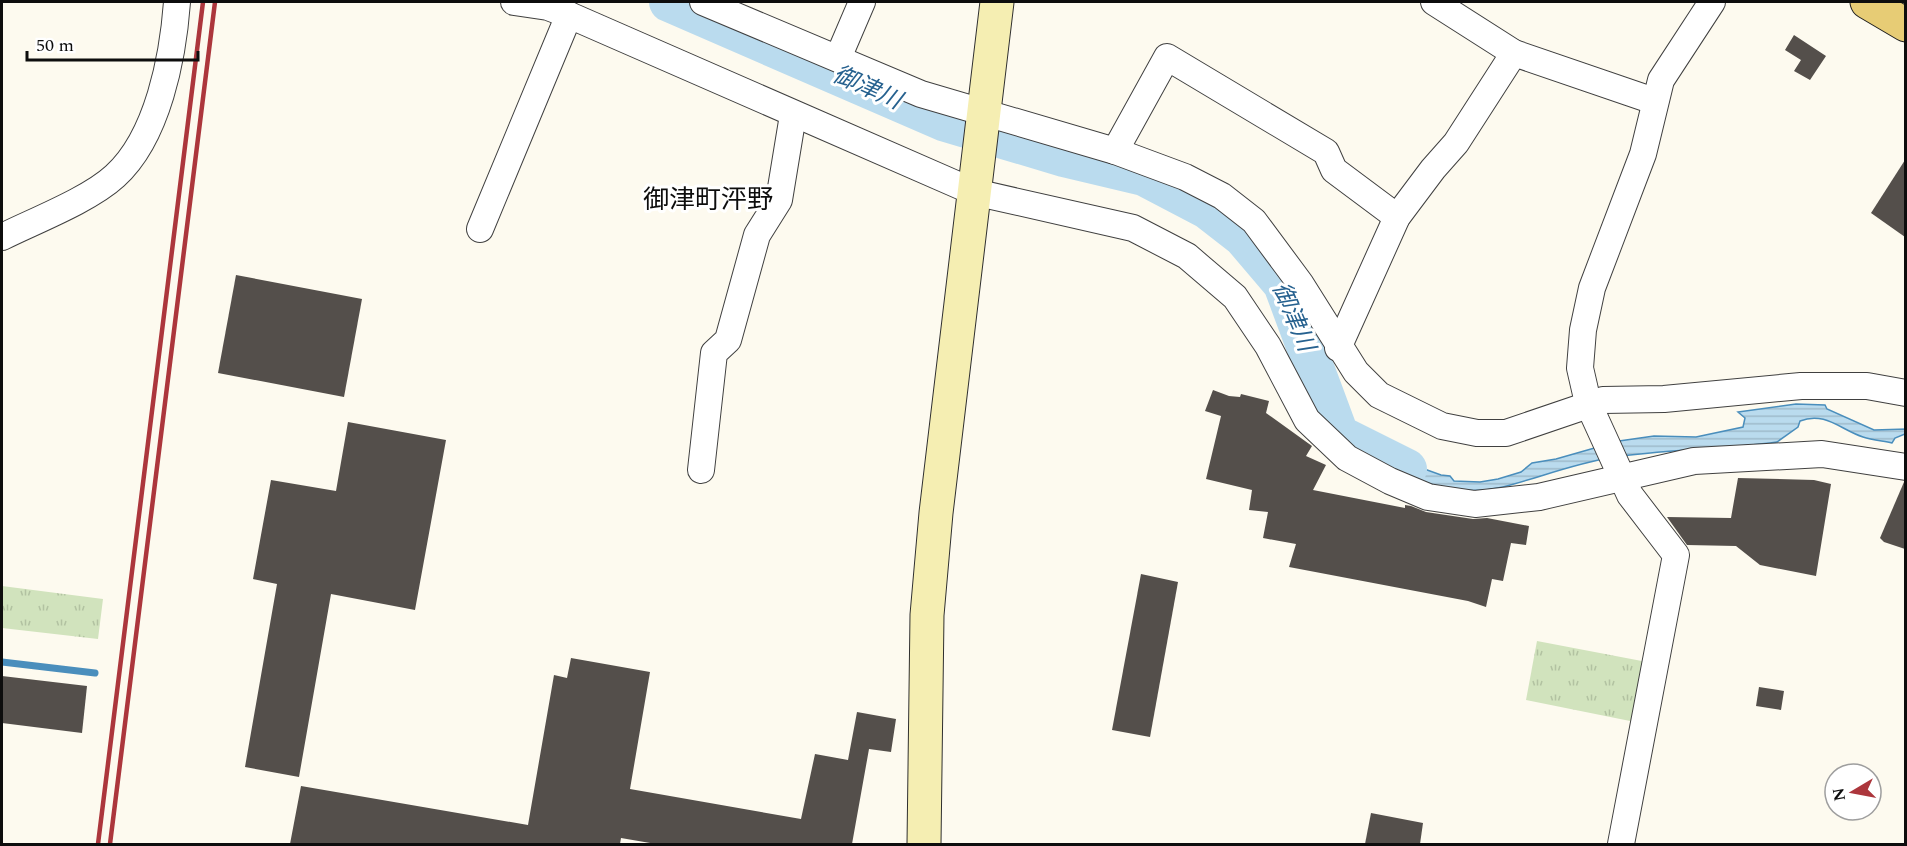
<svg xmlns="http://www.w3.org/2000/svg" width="1907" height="846" viewBox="0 0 1907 846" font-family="Spectral,'Noto Sans JP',serif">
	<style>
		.grass { fill: url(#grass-tufts) }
		.water { fill: url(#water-rules); stroke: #4a8ebc; stroke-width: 1.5 }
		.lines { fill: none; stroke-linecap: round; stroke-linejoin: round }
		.stream { stroke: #4a8ebc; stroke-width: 7 }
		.river { stroke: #badbee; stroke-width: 40 }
		.building { fill: #544f4b }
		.street-casing { stroke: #404040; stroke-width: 28 }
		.secondary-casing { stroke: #2f2f2f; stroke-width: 35 }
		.primary-casing { stroke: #1e1e1e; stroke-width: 35 }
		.street { stroke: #fff; stroke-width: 26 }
		.secondary { stroke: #f5eeb2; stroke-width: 33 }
		.primary { stroke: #e7cc75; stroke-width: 33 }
		.rail { stroke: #ac363c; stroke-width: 4.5 }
		.labels { text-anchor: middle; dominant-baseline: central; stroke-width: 6; stroke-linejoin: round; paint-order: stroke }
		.water-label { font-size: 24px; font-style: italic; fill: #26618f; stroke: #fff }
		.quarter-label { font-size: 26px; fill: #0d0d0d; stroke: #fff }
	</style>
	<defs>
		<pattern id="grass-tufts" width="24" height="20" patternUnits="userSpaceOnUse" patternTransform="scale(1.5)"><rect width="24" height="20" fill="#d1e3bd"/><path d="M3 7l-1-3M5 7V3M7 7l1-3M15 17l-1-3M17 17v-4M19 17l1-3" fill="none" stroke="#b2c2a1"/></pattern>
		<pattern id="water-rules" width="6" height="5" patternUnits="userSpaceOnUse" patternTransform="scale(1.5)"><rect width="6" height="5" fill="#badbee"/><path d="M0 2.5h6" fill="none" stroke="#9fbbcb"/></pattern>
	</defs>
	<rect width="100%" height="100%" fill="#fdfaef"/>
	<g class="grass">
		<path d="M2 586 103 599 98 639 2 628Z"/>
		<path d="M1537 641 1647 662 1635 722 1526 700Z"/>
	</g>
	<path class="water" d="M1796 404 1825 405 1827 409 1874 430 1906 429 1905 434 1895 438 1892 443C1883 441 1872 440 1863 437 1841 430 1825 411 1800 421L1798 427 1777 442C1721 450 1664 449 1609 458 1573 464 1538 478 1503 487 1444 501 1390 470 1341 439L1441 475 1450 476 1454 481 1480 482 1498 479 1521 472 1532 463 1556 459 1619 441 1654 436 1696 437 1743 427 1745 418 1738 412Z"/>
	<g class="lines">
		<path class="stream" d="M2 662 95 673"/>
		<path class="river" d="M669 2 943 121 1064 157 1144 176 1207 209 1243 237 1283 284 1339 435 1407 469"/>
	</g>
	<g class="building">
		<path d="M1794 35 1826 56 1810 80 1794 71 1801 60 1785 50Z"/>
		<path d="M1905 160V237L1871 213Z"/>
		<path d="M236 275 362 299 344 397 218 373Z"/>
		<path d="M1213 390 1229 396 1240 397 1241 394 1269 401 1266 413 1312 446 1306 456 1326 465 1313 490 1405 508V505L1411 506 1426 512 1473 519 1487 518 1529 526 1526 545 1511 543 1503 581 1492 579 1486 607 1468 601 1289 567 1296 544 1263 538 1268 512 1249 510 1252 490 1206 479 1221 416 1205 411Z"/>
		<path d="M348 422 446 440 415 610 331 594 299 777 245 767 277 584 253 579 271 480 336 491Z"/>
		<path d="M1738 478 1814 480 1831 484 1816 576 1760 565 1736 546 1687 545 1667 517 1731 518Z"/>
		<path d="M1904 482H1905V549L1884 542 1880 538Z"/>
		<path d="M1141 574 1178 582 1150 737 1112 730Z"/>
		<path d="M571 658 650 672 630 789 801 819 815 754 848 760 857 712 896 719 891 752 869 749 852 844H656L621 838 620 844H290L301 786 528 825 554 675 567 678Z"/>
		<path d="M2 676 87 686 82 733 2 723Z"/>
		<path d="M1759 687 1784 691 1781 710 1756 706Z"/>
		<path d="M1371 813 1423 823 1420 844H1365Z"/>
	</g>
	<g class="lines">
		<defs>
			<g id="street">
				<path d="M514 2 548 7 569 15 974 192 1133 228 1187 256 1235 297 1268 346 1307 420 1347 458 1390 481 1428 497 1475 504 1539 497 1694 461 1822 454 1906 467"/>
				<path d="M703 2 921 94 1115 151 1185 177 1222 196 1254 221 1300 283 1356 372 1379 395 1442 426 1477 433H1506L1603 400 1664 399 1801 386H1867L1906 393"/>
				<path d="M1434 2 1514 53 1654 101"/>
				<path d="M838 58 862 2"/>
				<path d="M1115 151 1167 57 1326 152 1334 170 1397 217"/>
				<path d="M480 229 569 15"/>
				<path d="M2 237C34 221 89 200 115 176 158 137 173 57 177 2"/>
				<path d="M1338 348 1397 217 1433 169 1456 143 1514 53"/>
				<path d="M701 470 714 353 728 340 757 235 779 200 793 115"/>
				<path d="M1621 844 1676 555 1630 495 1588 403 1580 368 1583 330 1592 288 1643 154 1661 80 1712 2"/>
			</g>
			<path id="secondary" d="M924 844 927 615 936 513 997 2"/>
			<path id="primary" d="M1867 2 1906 25"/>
		</defs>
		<use href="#street" class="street-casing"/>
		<use href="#secondary" class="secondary-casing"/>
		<use href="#primary" class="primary-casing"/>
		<use href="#street" class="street"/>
		<use href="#secondary" class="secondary"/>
		<use href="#primary" class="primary"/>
		<g class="rail">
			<path d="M98 844 203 2"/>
			<path d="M110 844 215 2"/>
		</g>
	</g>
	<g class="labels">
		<g class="water-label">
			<text transform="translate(867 88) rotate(24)">御津川</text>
			<text transform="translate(1293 317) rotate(67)">御津川</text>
		</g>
		<g class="quarter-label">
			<text x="708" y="200">御津町泙野</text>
		</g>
	</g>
	<rect width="1907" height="846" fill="none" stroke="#0d0d0d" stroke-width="6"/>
	<g transform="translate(1853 792) rotate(260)"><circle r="28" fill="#ffffff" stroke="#9e9e9e" stroke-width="1.5"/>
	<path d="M0-4.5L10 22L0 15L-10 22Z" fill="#ac363c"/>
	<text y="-9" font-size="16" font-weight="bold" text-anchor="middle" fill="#0d0d0d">N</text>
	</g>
	<path d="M27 51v9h171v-9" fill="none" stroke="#0d0d0d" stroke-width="3"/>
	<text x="36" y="51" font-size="18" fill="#0d0d0d" stroke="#ffffff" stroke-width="4.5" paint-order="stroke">50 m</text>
</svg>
